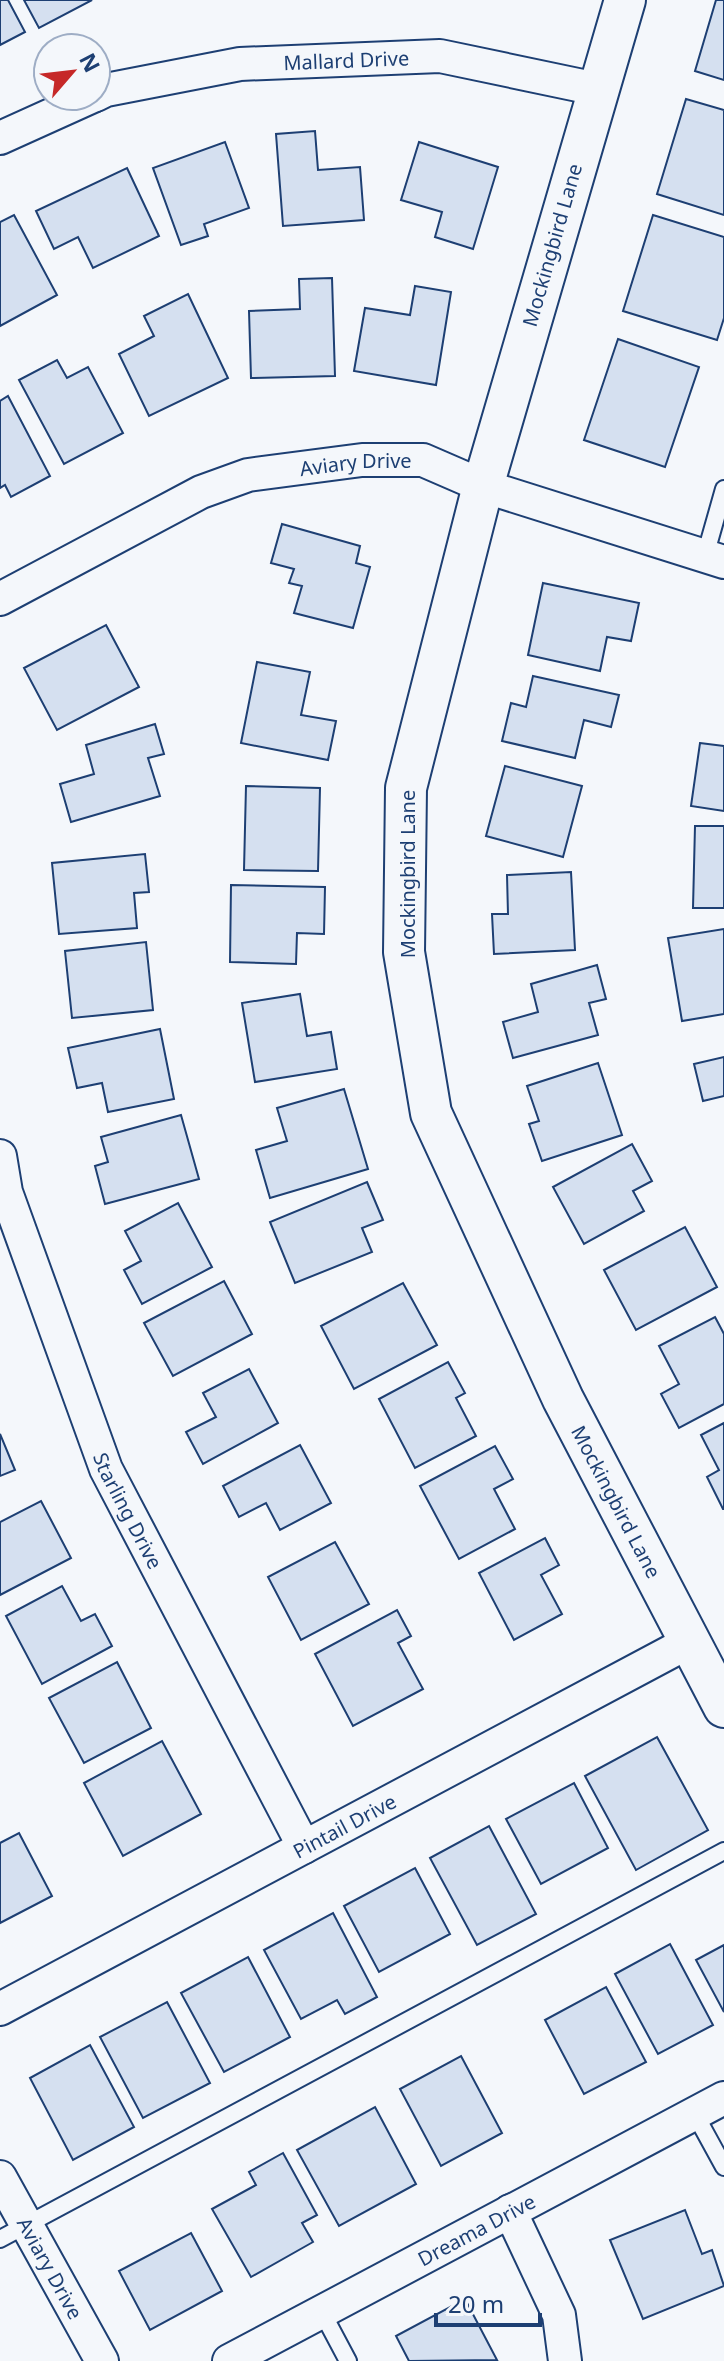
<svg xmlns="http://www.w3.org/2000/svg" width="724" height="2361" viewBox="0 0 724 2361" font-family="'Noto Sans',sans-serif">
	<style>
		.building { fill: #d5e0f0; stroke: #1d3f73; stroke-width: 2 }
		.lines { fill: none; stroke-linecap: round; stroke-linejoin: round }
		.service-casing { stroke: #1d3f73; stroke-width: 20 }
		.minor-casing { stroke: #1d3f73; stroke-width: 36 }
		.tertiary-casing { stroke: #1d3f73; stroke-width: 44 }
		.service { stroke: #f4f7fb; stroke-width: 16 }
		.minor { stroke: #f4f7fb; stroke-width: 32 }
		.tertiary { stroke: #f4f7fb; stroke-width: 40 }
		.labels { text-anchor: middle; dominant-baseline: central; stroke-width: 6; stroke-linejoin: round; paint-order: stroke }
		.street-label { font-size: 20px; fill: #1d3f73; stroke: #f4f7fb }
	</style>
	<rect width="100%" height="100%" fill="#f4f7fb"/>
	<g class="building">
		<path d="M0 0H8L25 32 0 45Z"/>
		<path d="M24 0H92L39 28Z"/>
		<path d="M716 0H724V80L695 71Z"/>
		<path d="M686 99 724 110V215L657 194Z"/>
		<path d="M315 131 318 170 360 167 364 220 283 226 276 134Z"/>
		<path d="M225 142 249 208 204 224 208 236 181 245 153 168Z"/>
		<path d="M419 142 498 167 473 249 435 237 442 212 401 200Z"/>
		<path d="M127 168 159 236 93 268 78 237 54 249 36 211Z"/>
		<path d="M14 215 57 295 0 326V222Z"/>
		<path d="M653 215 724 237V318L717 340 623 311Z"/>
		<path d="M332 278 335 376 251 378 249 311 300 309 299 279Z"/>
		<path d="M415 286 451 292 436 385 354 371 365 308 410 315Z"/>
		<path d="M188 294 228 378 149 416 119 354 154 336 144 316Z"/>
		<path d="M618 339 699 367 665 467 584 440Z"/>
		<path d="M57 360 67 378 88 367 123 433 64 464 19 380Z"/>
		<path d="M8 396 50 476 11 497 5 485 0 488V401Z"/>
		<path d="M282 524 360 546 356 563 370 567 353 628 294 613 302 586 289 583 294 569 271 563Z"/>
		<path d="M543 583 639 603 631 641 607 637 600 671 528 655Z"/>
		<path d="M106 625 139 687 57 730 24 668Z"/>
		<path d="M257 662 310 672 301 715 336 721 328 760 241 743Z"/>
		<path d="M533 676 619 695 611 727 584 720 575 758 502 741 511 703 526 707Z"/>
		<path d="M155 724 164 754 148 758 160 796 71 822 60 784 94 774 86 745Z"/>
		<path d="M700 743 724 746V811L691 806Z"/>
		<path d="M505 766 582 786 563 857 486 836Z"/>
		<path d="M246 786 320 788 318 871 244 870Z"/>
		<path d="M695 826H724V908H693Z"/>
		<path d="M145 854 149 892 134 893 137 928 59 934 52 863Z"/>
		<path d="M571 872 575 950 494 954 492 914H508L507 875Z"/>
		<path d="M231 885 325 887 324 934 297 933 296 964 230 962Z"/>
		<path d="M724 929V1014L682 1021 668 938Z"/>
		<path d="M146 942 153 1010 72 1018 65 951Z"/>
		<path d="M597 965 606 999 589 1003 598 1035 513 1058 503 1022 538 1012 531 984Z"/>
		<path d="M300 994 307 1036 331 1032 337 1069 255 1082 242 1003Z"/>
		<path d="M160 1029 174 1099 108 1112 102 1083 77 1088 68 1048Z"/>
		<path d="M724 1057V1096L703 1101 694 1064Z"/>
		<path d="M598 1063 622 1135 542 1161 529 1124 539 1121 527 1086Z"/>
		<path d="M344 1089 368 1169 270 1198 256 1150 287 1141 277 1108Z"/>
		<path d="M181 1115 199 1179 105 1204 95 1166 108 1162 101 1137Z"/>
		<path d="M632 1144 652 1181 633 1191 644 1211 584 1244 553 1187Z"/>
		<path d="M367 1182 383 1220 362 1228 372 1252 295 1283 270 1222Z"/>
		<path d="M178 1203 212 1267 142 1304 124 1270 141 1261 125 1231Z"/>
		<path d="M685 1227 717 1287 636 1330 604 1270Z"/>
		<path d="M224 1281 252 1334 173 1376 144 1323Z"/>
		<path d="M403 1283 437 1345 354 1389 321 1326Z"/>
		<path d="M715 1317 724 1334V1404L679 1428 661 1394 679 1384 659 1346Z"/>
		<path d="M448 1362 465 1393 456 1398 476 1436 415 1468 379 1399Z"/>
		<path d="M249 1369 278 1423 203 1464 186 1432 216 1417 203 1393Z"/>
		<path d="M724 1423V1509H723L707 1477 719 1470 701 1435Z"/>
		<path d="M0 1434 15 1470 0 1476Z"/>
		<path d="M300 1445 331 1503 280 1530 266 1503 239 1517 223 1486Z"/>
		<path d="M495 1446 513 1479 494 1489 515 1529 459 1559 420 1486Z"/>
		<path d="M41 1501 71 1558 0 1595V1522Z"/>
		<path d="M545 1538 559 1565 541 1575 562 1614 514 1640 479 1573Z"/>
		<path d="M335 1542 369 1604 301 1640 268 1577Z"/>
		<path d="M62 1586 81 1621 95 1614 112 1646 42 1684 6 1616Z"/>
		<path d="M397 1610 411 1636 398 1643 423 1689 353 1726 315 1654Z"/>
		<path d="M117 1662 151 1728 84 1763 49 1698Z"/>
		<path d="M657 1737 708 1830 636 1870 585 1776Z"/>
		<path d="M162 1741 201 1814 123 1856 84 1783Z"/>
		<path d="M574 1783 608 1848 541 1884 506 1819Z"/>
		<path d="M489 1826 536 1914 477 1945 430 1858Z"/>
		<path d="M19 1833 52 1896 0 1923V1843Z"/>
		<path d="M415 1868 450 1934 379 1972 344 1906Z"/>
		<path d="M333 1913 377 1997 345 2014 337 2000 301 2019 264 1950Z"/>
		<path d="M670 1944 713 2025 658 2054 615 1974Z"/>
		<path d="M724 1945V2012L696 1960Z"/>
		<path d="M248 1957 290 2037 224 2072 181 1993Z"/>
		<path d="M606 1987 646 2062 584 2094 545 2020Z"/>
		<path d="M167 2002 210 2083 143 2118 100 2037Z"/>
		<path d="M90 2045 134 2127 73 2160 30 2078Z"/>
		<path d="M461 2056 502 2133 441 2166 400 2089Z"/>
		<path d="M375 2107 416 2184 339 2226 297 2150Z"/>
		<path d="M283 2153 317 2215 302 2223 313 2242 251 2277 212 2209 256 2185 249 2172Z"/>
		<path d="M685 2210 702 2254 712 2250 724 2286 643 2319 610 2240Z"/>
		<path d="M191 2233 222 2291 150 2330 119 2271Z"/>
		<path d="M465 2299 497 2360 409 2361 396 2336Z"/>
	</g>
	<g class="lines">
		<defs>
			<g id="service">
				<path d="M705 556 724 489"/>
				<path d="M695 2114 724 2167"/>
				<path d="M0 2239 724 1851"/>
				<path d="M322 2312 348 2361"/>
			</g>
			<g id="minor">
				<path id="s1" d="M96 95 106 90 240 64 440 56 597 89"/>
				<path d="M0 138 93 96"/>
				<path id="s2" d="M0 599 201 492 248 475 362 460H423L483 486 724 562"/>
				<path id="s3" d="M0 1156 6 1192 106 1469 304 1847"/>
				<path id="s4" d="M0 2009 689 1642"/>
				<path id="s5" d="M0 2177 102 2361"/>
				<path d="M510 2211 559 2315 565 2361"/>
				<path id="s6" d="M229 2361 724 2098"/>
			</g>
			<g id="tertiary">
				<path id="s7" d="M625 0 483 486 406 788 404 952 431 1113 563 1399 724 1707"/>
			</g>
		</defs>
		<use href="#service" class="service-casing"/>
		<use href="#minor" class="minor-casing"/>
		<use href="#tertiary" class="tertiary-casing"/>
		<use href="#service" class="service"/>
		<use href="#minor" class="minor"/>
		<use href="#tertiary" class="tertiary"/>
	</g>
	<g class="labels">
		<g class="street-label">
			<text stroke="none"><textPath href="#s1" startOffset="254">Mallard Drive</textPath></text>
			<text transform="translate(552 245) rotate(-74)">Mockingbird Lane</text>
			<text stroke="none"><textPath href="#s2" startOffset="386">Aviary Drive</textPath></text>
			<text transform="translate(407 874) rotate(-90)">Mockingbird Lane</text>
			<text stroke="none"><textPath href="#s7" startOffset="1576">Mockingbird Lane</textPath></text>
			<text stroke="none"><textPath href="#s3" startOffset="378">Starling Drive</textPath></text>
			<text stroke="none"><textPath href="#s4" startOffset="390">Pintail Drive</textPath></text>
			<text stroke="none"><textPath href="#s6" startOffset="280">Dreama Drive</textPath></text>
			<text stroke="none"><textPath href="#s5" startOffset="104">Aviary Drive</textPath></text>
		</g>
	</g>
	<g transform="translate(72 72) rotate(62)"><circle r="38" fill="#f4f7fb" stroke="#9eadc5" stroke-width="2"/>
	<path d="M0-6L14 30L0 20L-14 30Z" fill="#c62828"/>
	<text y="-12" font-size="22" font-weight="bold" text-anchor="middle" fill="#1d3f73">N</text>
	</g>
	<path d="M436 2313v12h104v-12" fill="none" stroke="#1d3f73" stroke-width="4"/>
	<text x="448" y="2313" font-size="24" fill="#1d3f73" stroke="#f4f7fb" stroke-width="6" paint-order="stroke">20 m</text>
</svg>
